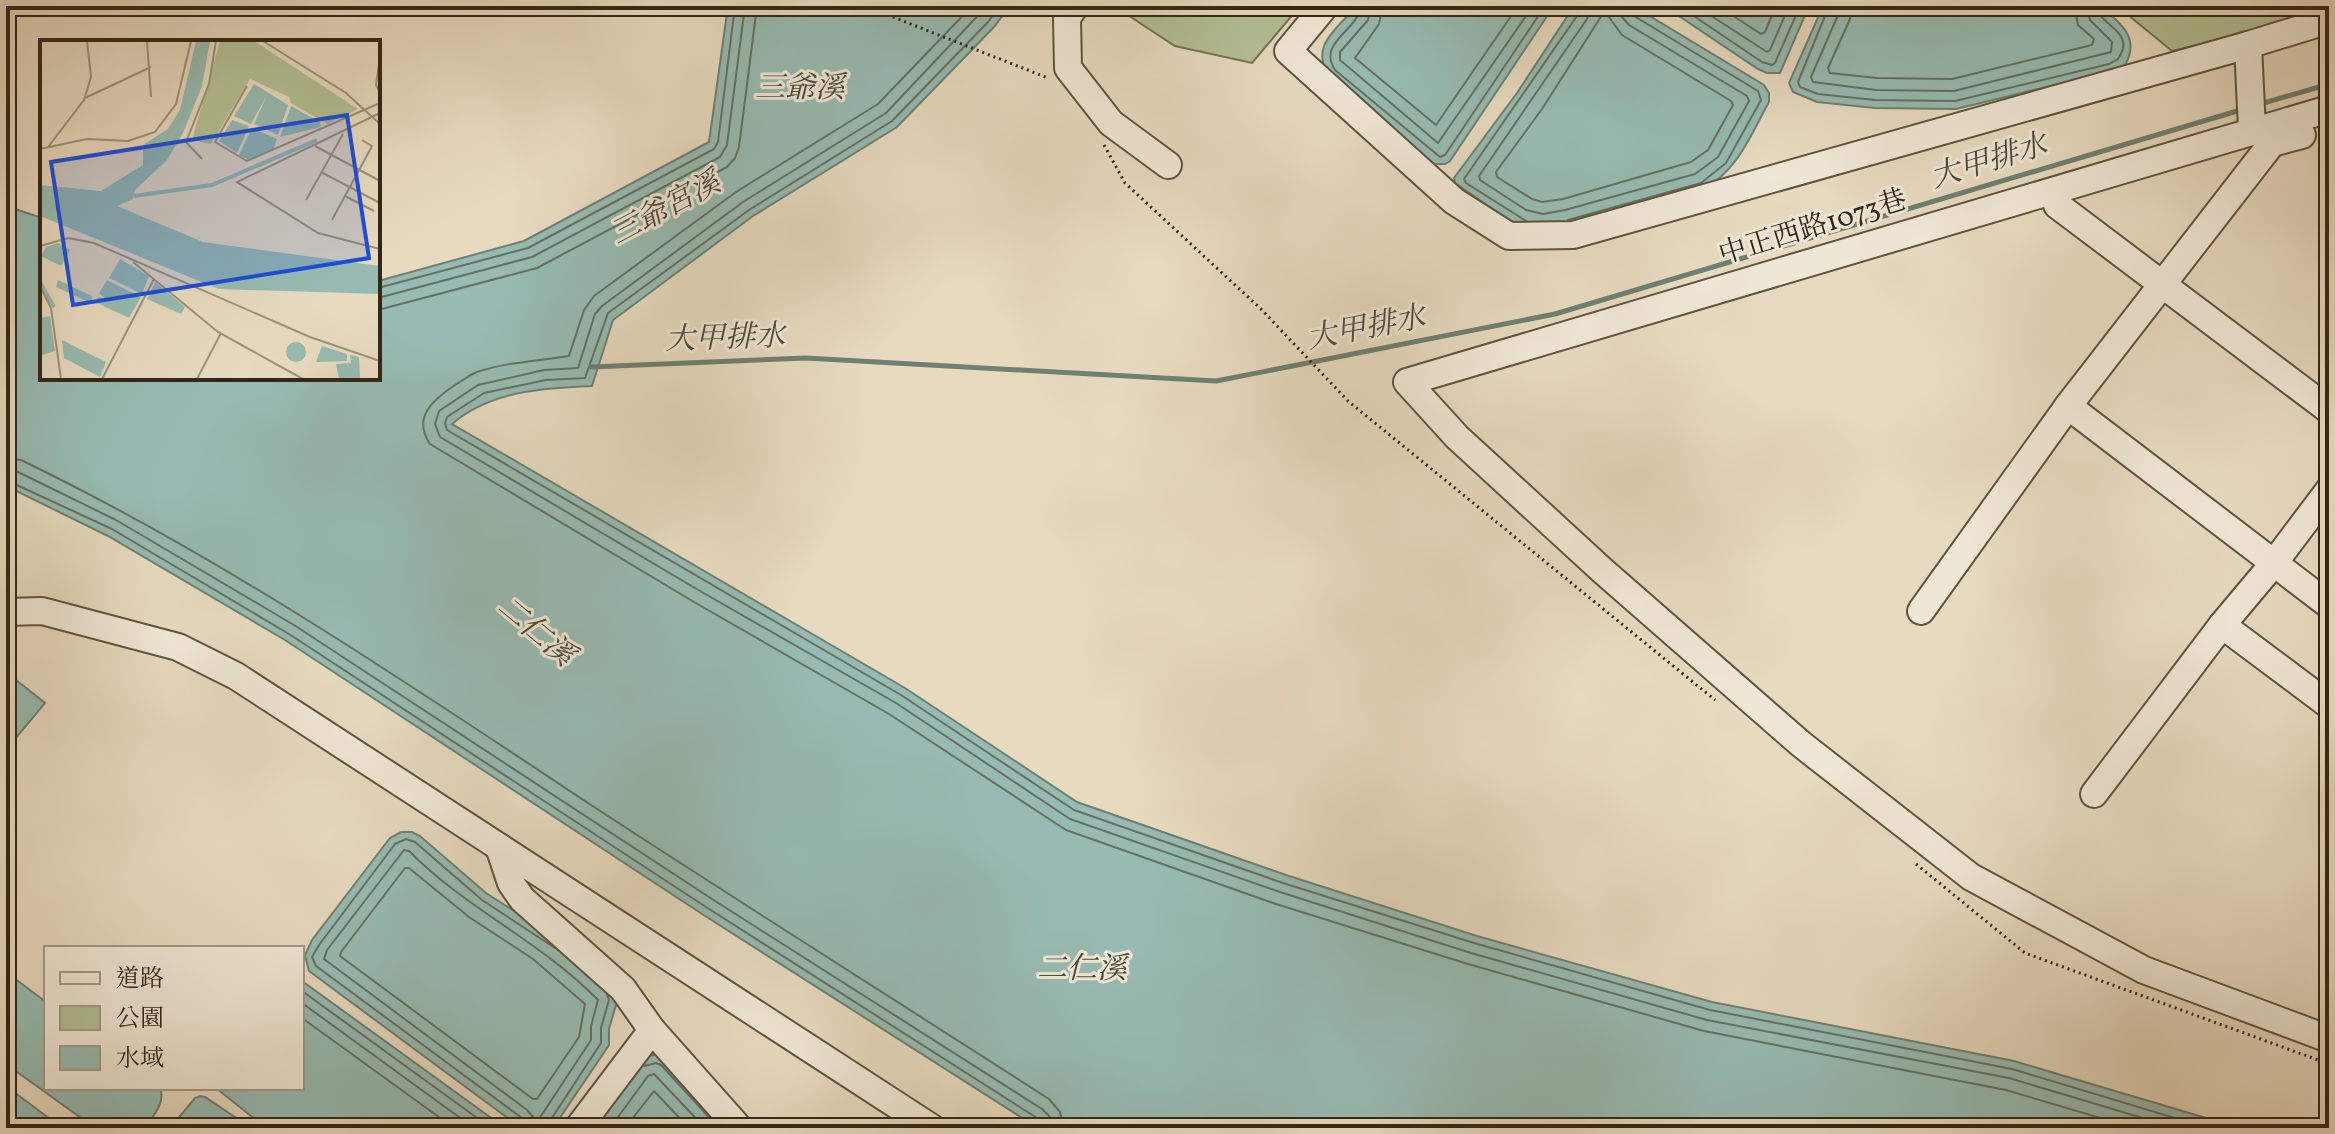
<svg xmlns="http://www.w3.org/2000/svg" width="2335" height="1134" viewBox="0 0 2335 1134" font-family="Vollkorn,'Noto Serif TC',serif">
	<style>
		.green { fill: #b2c094; stroke: #727456; stroke-width: 2 }
		.water { fill: #97bbb2; stroke: #6f8074; stroke-width: 2 }
		.lines { fill: none; stroke-linecap: round; stroke-linejoin: round }
		.shore { stroke: #657164; stroke-width: 2 }
		.stream { stroke: #6f8074; stroke-width: 5 }
		.minor-casing { stroke: #605441; stroke-width: 30 }
		.path { stroke: #332717; stroke-width: 3; stroke-dasharray: 2 4; stroke-linecap: butt }
		.minor { stroke: #efe7d5; stroke-width: 26 }
		.labels { text-anchor: middle; dominant-baseline: central; stroke-width: 6; stroke-linejoin: round; paint-order: stroke }
		.street-label { font-size: 28px; fill: #332717; stroke: #efe7d5 }
		.water-label { font-size: 30px; font-style: italic; fill: #4c4c3e; stroke: #efe7d5 }
		.inset-river { fill: none; stroke: #97bbb2; stroke-width: 4 }
		.inset-road { fill: none; stroke: #9f927c; stroke-width: 2 }
		.view { fill: #1d4ed8; fill-opacity: 0.15; stroke: #1d4ed8; stroke-width: 4 }
		.inset-edge { fill: none; stroke: #332717; stroke-width: 4 }
	</style>
	<rect width="100%" height="100%" fill="#e7dabf"/>
	<filter id="stains"><feTurbulence type="fractalNoise" baseFrequency=".0025" numOctaves="4"/><feColorMatrix values="0 0 0 0 .2 0 0 0 0 .09 0 0 0 0 .02 0 0 0 .5 -.17"/></filter>
	<radialGradient id="worn" r=".72"><stop offset=".6" stop-color="#630" stop-opacity="0"/><stop offset="1" stop-color="#630" stop-opacity=".3"/></radialGradient>
	<g class="green">
		<path d="M1114 6H1300L1252 63 1175 46Z"/>
		<path d="M2117 6H2329V14L2172 51Z"/>
	</g>
	<g class="water">
		<path d="M728 6H1010L994 27 897 127 753 216 613 320 592 386C543 388 490 391 452 424L905 688 1077 802 1286 875 1477 936 1712 1002 2014 1061 2206 1118 2229 1128H1038L702 914 285 640 108 536 6 486V206L42 218V378H378V281L524 241 709 142Z"/>
		<path d="M1356 6H1554L1450 161 1445 164H1434L1328 75C1310 44 1338 29 1356 6Z"/>
		<path d="M1574 6H1633L1764 85 1769 93V102C1749 138 1739 168 1703 190L1569 228 1517 226 1455 183 1454 178 1517 93Z"/>
		<path d="M1664 6H1809L1780 73H1767L1758 69Z"/>
		<path d="M1823 6H2100C2120 22 2141 38 2125 65L2112 71 1956 109 1875 108 1817 102 1793 92 1789 83Z"/>
		<path d="M6 672 45 703 6 750Z"/>
		<path d="M401 832H412L420 836 486 893 550 934 618 998 609 1029V1045L553 1128H521L309 971 305 955 312 940 390 838Z"/>
		<path d="M6 972 46 1002V1088H160C166 1102 153 1116 145 1128H95L6 1064Z"/>
		<path d="M302 981 505 1128H266L216 1088H302Z"/>
		<path d="M657 1054 730 1128H588L638 1059Z"/>
		<path d="M6 1086 62 1128H6Z"/>
		<path d="M200 1096 205 1097 251 1128H170L195 1098Z"/>
	</g>
	<g class="lines">
		<g class="shore">
			<path d="M972 6 878 104 736 192 594 296 584 310 569 356C539 361 506 362 477 372 469 375 462 381 455 385 433 400 412 417 430 444L694 602 889 714 1066 830 1276 904 1468 964 1704 1031 2006 1090 2134 1128"/>
			<path d="M987 6 886 113 743 202 602 306 595 314 578 368 544 370 478 385 439 411 435 424 440 437 700 591 896 703 1070 819 1280 892 1471 953 1707 1020 2009 1078 2176 1128"/>
			<path d="M1000 6 988 22 892 121 749 210 608 313 585 378 546 380 484 393 447 417 445 423 447 430 901 695 1074 810 1283 883 1474 943 1710 1010 2012 1069 2208 1128"/>
			<path d="M1361 6C1357 32 1317 42 1335 70L1440 157 1445 155 1545 6"/>
			<path d="M1371 6 1368 20 1340 52V60L1438 143 1533 6"/>
			<path d="M1383 6 1379 24 1355 58 1436 125 1518 6"/>
			<path d="M1590 6 1587 19 1479 176 1480 180 1526 210 1543 214 1565 210 1695 174 1718 157 1749 101 1747 96 1629 25 1622 17 1620 6"/>
			<path d="M1679 6 1762 62 1772 65 1775 63 1800 6"/>
			<path d="M1696 6 1767 52 1770 50 1789 6"/>
			<path d="M1718 6 1761 34 1765 32 1776 6"/>
			<path d="M1829 6 1798 82 1800 87 1818 94 1875 100 1955 101 2109 64 2118 59C2137 31 2100 27 2096 6"/>
			<path d="M1839 6 1838 15 1811 77 1813 82 1876 90 1954 91 2111 52 2112 42 2090 20 2086 6"/>
			<path d="M1851 6 1850 19 1828 68 1830 73 1877 78 1952 79 2092 45 2094 39 2078 25 2074 6"/>
			<path d="M1606 13 1622 35 1731 101 1733 105 1708 150 1691 162 1563 199 1542 202 1532 199 1497 177 1496 172 1542 109 1602 15Z"/>
			<path d="M1568 220 1701 183 1726 163 1761 100 1758 91 1634 16 1630 6"/>
			<path d="M1526 221 1466 183 1464 179 1579 13 1580 6"/>
			<path d="M378 288 528 248 714 149 718 142 735 6"/>
			<path d="M378 298 532 257 720 157 727 145 745 6"/>
			<path d="M378 310 537 268 727 167 735 158 739 147 757 6"/>
			<path d="M6 458 21 460C220 556 404 681 588 803 741 903 895 1000 1049 1099L1060 1112 1063 1128"/>
			<path d="M6 470 16 471 116 520 294 625 712 899 1042 1109 1050 1117 1051 1128"/>
			<path d="M6 480 112 529 289 634 706 907 1037 1118 1041 1128"/>
			<path d="M404 850 409 851C466 909 542 942 598 1000L591 1026V1040L539 1119 534 1118 527 1110 324 959 327 950Z"/>
			<path d="M405 868H409L469 917 533 959 585 1004 579 1037 537 1099H533L340 956 341 952Z"/>
			<path d="M302 991 491 1128"/>
			<path d="M302 1003 474 1128"/>
			<path d="M302 1018 454 1128"/>
			<path d="M644 1066 656 1063 661 1065 719 1128"/>
			<path d="M525 1128 522 1118 316 966 312 957 319 945 395 844 406 839 415 842 482 900 555 948"/>
			<path d="M548 1128 550 1121 601 1043V1028L609 1000 607 995"/>
			<path d="M610 1128 648 1076 654 1074 705 1128"/>
			<path d="M625 1128 654 1091 689 1128"/>
		</g>
		<g class="stream">
			<path d="M2257 105 2329 84"/>
			<path d="M591 367 806 358 1216 381 1555 314 2244 109"/>
		</g>
		<defs>
			<g id="minor">
				<path d="M1075 6 1067 18 1068 68 1111 123 1168 165"/>
				<path d="M1325 6 1288 51 1454 201 1509 236 1573 235 2248 45 2329 20"/>
				<path d="M2248 45 2252 130"/>
				<path d="M2329 109 1407 382 1457 437 1603 571 1801 744 1971 877 2144 970 2329 1039"/>
				<path d="M2057 205 2329 410"/>
				<path d="M2068 406 2329 605"/>
				<path d="M1921 611 2068 406 2272 143 2302 135"/>
				<path d="M6 612 42 611 178 647 236 676 932 1128"/>
				<path d="M2222 625 2329 705"/>
				<path d="M2094 794 2222 625 2274 563 2329 490"/>
				<path d="M499 847 511 883 522 899 623 989 652 1030 739 1128"/>
				<path d="M578 1128 652 1030"/>
			</g>
		</defs>
		<use href="#minor" class="minor-casing"/>
		<g class="path">
			<path d="M865 6 1048 78"/>
			<path d="M1104 145 1125 183 1261 309 1348 401 1715 700"/>
			<path d="M1916 864 2025 953 2329 1064"/>
		</g>
		<use href="#minor" class="minor"/>
	</g>
	<g class="labels">
		<g class="street-label">
			<text transform="translate(1813 228) rotate(-17)">中正西路1073巷</text>
		</g>
		<g class="water-label">
			<text x="800" y="89">三爺溪</text>
			<text transform="translate(1989 162) rotate(-17)">大甲排水</text>
			<text transform="translate(666 209) rotate(-28)">三爺宮溪</text>
			<text transform="translate(1366 329) rotate(-11)">大甲排水</text>
			<text transform="translate(725 339) rotate(-2)">大甲排水</text>
			<text transform="translate(535 632) rotate(40)">二仁溪</text>
			<text x="1082" y="970">二仁溪</text>
		</g>
	</g>
	<g transform="translate(40 40)">
		<rect width="340" height="340" fill="#e7dabf"/>
		<path d="M180 1H214L318 69 287 84 251 63 249 57 210 39 171 104 152 100Z" fill="#b2c094"/>
		<path d="M156 1H170L162 46 143 93 127 120 95 150 93 159 77 166 163 202 340 226V254L179 249 0 176V145L61 151 103 125V105L128 89 140 70ZM214 44 248 65 238 95 214 84 227 55 211 84 194 76ZM251 66 280 82 281 87 240 97ZM192 80 209 86 197 113 179 101ZM212 88 237 99 233 110 209 120 199 115ZM18 203 30 210 21 226 1 216 6 207ZM80 219 109 236 102 254 69 238ZM18 240 52 256 51 263 16 247ZM67 240 101 257 89 278 55 262 58 257 66 259 59 253ZM115 242 145 267 141 274 107 259ZM10 276 15 311 2 315 0 278ZM22 300 66 322 60 337 24 318ZM246 312a10 10 0 1 1 20 0a10 10 0 1 1-20 0ZM282 306 307 314V321L276 322ZM310 315 319 317 320 338 299 339 296 324 311 323Z" fill="#97bbb2"/>
		<path class="inset-river" d="M94 156 172 145 277 100M0 242 14 267"/>
		<path class="inset-road" d="M107 1 111 57M109 1H135M223 1 306 53 340 84M340 17 336 45 340 53M207 46 175 102 207 121 340 63M45 58 111 27M340 73 197 142 278 193 340 209M275 106 340 141M8 107 44 60 51 37 47 1M0 109 47 99 88 101 115 92 136 64 151 1M162 119 146 102 169 44 176 1M281 132 338 162M305 156 334 171M266 160 303 94M292 180 332 106 322 100M0 206 28 198 54 203 270 297 340 321M93 222 178 292 263 339M0 246 11 268 21 339M62 339 114 239M157 339 181 293"/>
		<path class="view" d="M307 75 329 218 33 265 11 122Z"/>
		<rect width="340" height="340" class="inset-edge"/>
	</g>
	<rect width="2335" height="1134" fill="none" stroke="#e7dabf" stroke-width="32"/>
	<rect x="8" y="8" width="2319" height="1118" fill="none" stroke="#332717" stroke-width="4"/>
	<rect x="16" y="16" width="2303" height="1102" fill="none" stroke="#332717" stroke-width="2"/>
	<rect x="44" y="946" width="260" height="144" fill="#efe7d5" stroke="#a49a89" stroke-width="2"/>
	<rect x="60" y="972" width="40" height="12" fill="#efe7d5" stroke="#a49a89" stroke-width="2"/>
	<text x="116" y="986" font-size="24" fill="#332717">道路</text>
	<rect x="60" y="1006" width="40" height="24" fill="#b2c094" stroke="#a49a89" stroke-width="2"/>
	<text x="116" y="1026" font-size="24" fill="#332717">公園</text>
	<rect x="60" y="1046" width="40" height="24" fill="#97bbb2" stroke="#a49a89" stroke-width="2"/>
	<text x="116" y="1066" font-size="24" fill="#332717">水域</text>
	<rect width="100%" height="100%" filter="url(#stains)"/>
	<rect width="100%" height="100%" fill="url(#worn)"/>
</svg>
